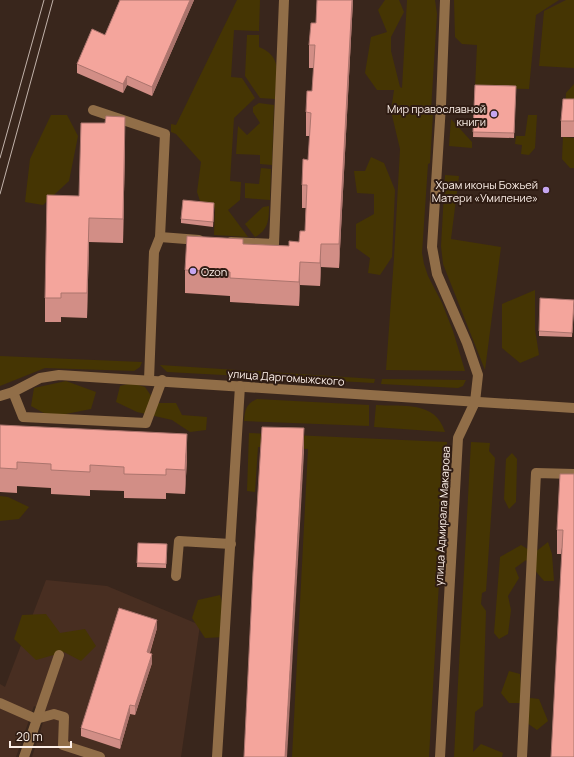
<svg xmlns="http://www.w3.org/2000/svg" width="574" height="757" viewBox="0 0 574 757" font-family="Manrope,sans-serif">
	<style>
		.built { fill: #482e21 }
		.green { fill: #453503 }
		.lines { fill: none; stroke-linecap: round; stroke-linejoin: round }
		.minor { stroke: #916e48; stroke-width: 10 }
		.tram { stroke: #c2b3ab; stroke-width: 1 }
		.wall { fill: #d28e86 }
		.shaded-wall { fill: #ab746d }
		.building { fill: #f4a59c; stroke: #ab746d }
		.poi-dot { fill: #c5a6f0; stroke: #2f1c13; stroke-width: 1.5 }
		.labels { text-anchor: middle; dominant-baseline: central; stroke-width: 4; stroke-linejoin: round; paint-order: stroke }
		.poi-label { font-size: 11px; fill: #fdf0e9; stroke: #2f1c13; text-anchor: end }
		.street-label { font-size: 11px; fill: #fdf0e9; stroke: #2f1c13 }
	</style>
	<rect width="100%" height="100%" fill="#39261c"/>
	<path class="built" d="M46 580 107 586 200 625 181 757H32L46 713 34 706 16 757H0V684L5 687Z"/>
	<g class="green">
		<path d="M237 0H260L259 31 234 30 231 77 242 78 255 98 234 118 230 181 241 182 240 200 228 210 248 237 214 235 215 208 200 201 197 192 201 162 176 134 171 132V124L176 125Z"/>
		<path d="M385 0H399L404 12 391 37V51L400 87 402 88 407 0H435L437 14 431 110 433 113 430 163 428 164 422 253 424 264 428 276 442 303 453 331 465 371 386 370 394 258 400 149 391 111 394 90H377L365 73 371 37 387 32 378 10Z"/>
		<path d="M454 0H559L536 15 529 89 475 88 477 45 462 44 455 37Z"/>
		<path d="M566 0H574V68L539 66 544 11Z"/>
		<path d="M247 35H259V47C284 57 276 76 275 99L260 98 245 76Z"/>
		<path d="M574 84V115L565 114 566 93Z"/>
		<path d="M259 103 274 105 272 165 260 164V155L236 154 238 126 247 135 260 123 253 112V107Z"/>
		<path d="M51 115H67L78 136 69 181 43 205 25 202 30 159Z"/>
		<path d="M528 115H537L535 148 529 155 521 154 522 145 515 144 516 136H525Z"/>
		<path d="M451 119 472 142V148L449 146Z"/>
		<path d="M563 137 574 138V168H570L562 159Z"/>
		<path d="M371 157 384 163 395 190 392 257 380 275 368 273 370 258 356 248V224L374 214V194L357 193 354 171H365Z"/>
		<path d="M261 168 271 169 270 200 245 198V183L259 184Z"/>
		<path d="M445 175 459 176 451 239 501 247 485 370 443 264 441 246Z"/>
		<path d="M269 206C269 220 268 230 255 237L245 224 263 207Z"/>
		<path d="M535 290V329L539 355 520 363 502 348V304Z"/>
		<path d="M0 356 142 362 140 367 134 371 45 368 0 386Z"/>
		<path d="M160 365 375 379 374 383 167 372Z"/>
		<path d="M382 379 466 380 463 386 458 388 381 384Z"/>
		<path d="M66 381 96 392 91 409 51 417 31 406 34 388Z"/>
		<path d="M132 383 145 387 156 403H176L182 415 207 417 206 430 190 432 172 420 137 412 116 402 120 386Z"/>
		<path d="M257 399 369 405V426L244 421C245 409 246 404 257 399Z"/>
		<path d="M376 405C403 407 435 400 445 432L374 427Z"/>
		<path d="M249 433 447 442 429 757H292L308 449 258 447 255 492 247 491Z"/>
		<path d="M471 442 490 443 489 451 495 458 486 591 482 593 481 604 486 611 483 706 475 712 473 752 481 744 503 753 502 757H454Z"/>
		<path d="M512 453 517 459 516 502 509 509 504 499 506 459Z"/>
		<path d="M0 496 8 497 29 507 19 519 0 521Z"/>
		<path d="M548 542 552 554 554 581H544L526 560 515 568 519 578 508 596 511 610 508 634 499 639 494 633 500 557 521 545 534 553Z"/>
		<path d="M220 595 228 623 225 637 205 638 192 618 198 600Z"/>
		<path d="M46 614 60 633 85 629 96 646 81 661 64 652 36 660 14 639 22 615Z"/>
		<path d="M509 671 520 674 522 697 539 699 548 721 537 730 527 723 521 703H509L501 693Z"/>
	</g>
	<g class="lines">
		<g class="minor">
			<path d="M93 110 165 134 160 237 154 252 149 380"/>
			<path d="M160 237 199 240"/>
			<path d="M231 242 274 244 284 0"/>
			<path d="M13 392 23 417 146 423 162 380"/>
			<path d="M0 396 13 392 40 378 59 375 574 408"/>
			<path d="M176 576 179 541 231 544"/>
			<path d="M0 703 36 719 54 714 64 717 63 745 100 757"/>
			<path d="M24 757 59 655"/>
			<path d="M217 757 240 386"/>
			<path d="M440 757 458 438 475 402 478 375 467 343 437 274 432 247 441 105 445 0"/>
			<path d="M522 757 536 473 574 474"/>
		</g>
		<g class="tram">
			<path d="M0 158 44 0"/>
			<path d="M0 194 53 0"/>
		</g>
	</g>
	<g class="wall">
		<path d="M120 0H194L152 96 127 85 123 93 77 73V64L105 35Z"/>
		<path d="M317 0H353L339 268 321 267 320 286 300 285 299 306 230 302V296L185 293V270L243 244 289 246 299 242 305 231 306 208H302V185L308 160 310 136H306V112L312 91 314 68H309V45L316 23Z"/>
		<path d="M475 85 516 86 514 138 473 137Z"/>
		<path d="M574 99V137H561V121Z"/>
		<path d="M125 141 123 243 89 242 87 318 61 317V322H45V298L79 196Z"/>
		<path d="M214 208 213 227 181 223V219Z"/>
		<path d="M574 307 572 337 539 336V331Z"/>
		<path d="M0 425 187 458 185 494 166 493V499L124 498V491L90 490V496L51 494V488L17 486V493L0 492Z"/>
		<path d="M574 474 561 554H557V530Z"/>
		<path d="M138 543 167 544 166 568 137 567Z"/>
		<path d="M157 628 150 653 152 663 135 715 130 714 120 749 81 736V728Z"/>
	</g>
	<g class="shaded-wall">
		<path d="M190 0H194L152 96V87Z"/>
		<path d="M352 0H353L339 268V244Z"/>
		<path d="M127 76V85L123 93V84Z"/>
		<path d="M125 117V141L123 243V219Z"/>
		<path d="M89 218V242L87 318V293Z"/>
		<path d="M321 244V267L320 286V263Z"/>
		<path d="M300 262V285L299 306V282Z"/>
		<path d="M304 428V453L287 757H285Z"/>
		<path d="M187 434V458L185 494V470Z"/>
		<path d="M157 620V628L147 661V652Z"/>
		<path d="M152 654V663L135 715V706Z"/>
		<path d="M130 705V714L120 749V740Z"/>
	</g>
	<g class="building">
		<path d="M120 0H190L152 87 127 76 123 84 77 64 92 29 105 35Z"/>
		<path d="M317 0H352L339 244H321L320 263 300 262 299 282 230 278V272L185 270 187 236 243 239V244L289 246V241L299 242 300 231H305L307 185H302L303 159 308 160 311 113 306 112 307 91H312L315 45H309L311 23H316Z"/>
		<path d="M475 85 516 86 514 133 473 132Z"/>
		<path d="M563 99H574V121H561Z"/>
		<path d="M106 116 125 117 123 219 89 218 87 293H61V298H45L47 195 79 196 81 123H105Z"/>
		<path d="M183 200 214 203 213 222 181 219Z"/>
		<path d="M540 298 574 300 572 333 539 331Z"/>
		<path d="M0 425 187 434 185 470 166 469V475L124 474V467L90 465V472L51 470V464L17 462V469L0 468Z"/>
		<path d="M262 427 304 428 285 757H244L253 572Z"/>
		<path d="M560 474H574V757H551L563 530H557Z"/>
		<path d="M138 543 167 544 166 564 137 563Z"/>
		<path d="M119 608 157 620 147 652 152 654 135 706 130 705 120 740 81 728Z"/>
	</g>
	<g class="poi-dot">
		<circle cx="494" cy="114" r="4"/>
		<circle cx="546" cy="190" r="4"/>
		<circle cx="193" cy="271" r="4"/>
	</g>
	<g class="labels">
		<g class="poi-label">
			<text x="486" y="108">Мир православной<tspan x="486" dy="13">книги</tspan></text>
			<text x="538" y="184">Храм иконы Божьей<tspan x="538" dy="13">Матери «Умиление»</tspan></text>
			<text x="201" y="271" text-anchor="start">Ozon</text>
		</g>
		<g class="street-label">
			<text transform="translate(286 377) rotate(4)">улица Даргомыжского</text>
			<text transform="translate(442 516) rotate(-87)">улица Адмирала Макарова</text>
		</g>
	</g>
	<path d="M10 741v6h61v-6" fill="none" stroke="#fdf0e9" stroke-width="2"/>
	<text x="16" y="741" font-size="12" fill="#fdf0e9" stroke="#2f1c13" stroke-width="3" paint-order="stroke">20 m</text>
</svg>
